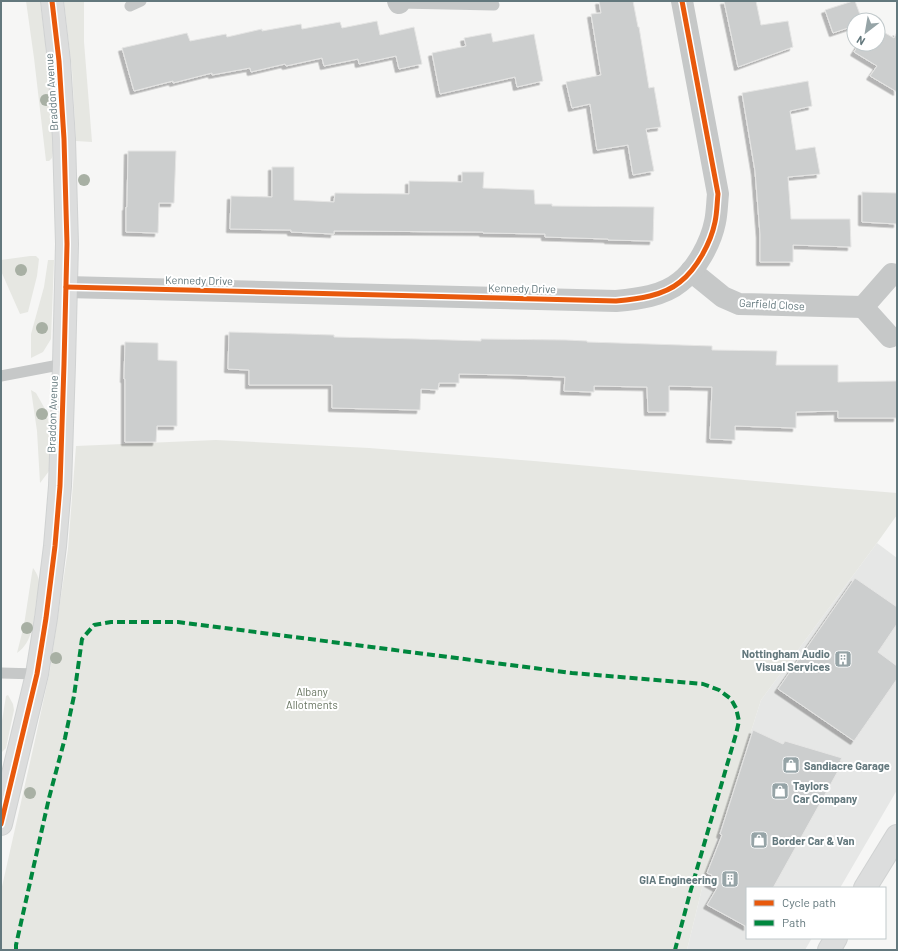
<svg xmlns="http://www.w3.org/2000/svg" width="898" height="951" viewBox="0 0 898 951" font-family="Barlow,sans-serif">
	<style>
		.built { fill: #e6e7e6 }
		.green { fill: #e6e7e2 }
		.building { fill: #cccece; stroke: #e5e5e4; filter: url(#shadow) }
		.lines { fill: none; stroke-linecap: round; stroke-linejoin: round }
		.secondary-casing { stroke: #d0d2d2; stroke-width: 24 }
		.lane { stroke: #c6c8c8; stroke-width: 11 }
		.street { stroke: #c6c8c8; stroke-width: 22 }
		.secondary { stroke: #dcdddd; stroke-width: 22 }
		.quiet { stroke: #00873e; stroke-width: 4; stroke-dasharray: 8 4; stroke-linecap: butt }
		.cycleway-casing { stroke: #fff; stroke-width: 8 }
		.cycleway { stroke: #e8590c; stroke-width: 5 }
		.tree { fill: #a8b0a4 }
		.labels { text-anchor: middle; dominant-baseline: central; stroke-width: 4; stroke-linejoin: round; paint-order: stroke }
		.street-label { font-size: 11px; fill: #63787d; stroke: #fff }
		.poi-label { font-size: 11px; font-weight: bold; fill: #63787d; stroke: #fff; text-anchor: start }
		.park-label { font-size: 11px; fill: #697662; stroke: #fff }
	</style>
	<defs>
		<filter id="shadow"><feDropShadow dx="-3.5" dy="3.5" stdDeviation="0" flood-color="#0004"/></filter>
	</defs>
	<rect width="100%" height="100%" fill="#f6f6f5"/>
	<path class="built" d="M877 543 897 558V790L840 888H747V938H812L805 950H687L704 880 761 700Z"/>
	<g class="green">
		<path d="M26 1H40L45 41 52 128 53 151 52 158 49 161H46L34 58Z"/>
		<path d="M64 1H84V42L92 142 76 141 72 70Z"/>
		<path d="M30 256H36L39 259 37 276 28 312 20 314 1 271V260Z"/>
		<path d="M48 260H54L51 339 43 352 31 358V334L44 287Z"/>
		<path d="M31 390 36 393 45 409 51 431 49 471 40 483 37 431Z"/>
		<path d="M216 440 369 448 534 461 835 488 897 493V515L877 543 761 700 704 880 687 950H1V891L35 740 50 670 68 549 76 446Z"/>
		<path d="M33 568C36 572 39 577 39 583 39 589 37 595 36 602 34 620 33 642 17 653L24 625 32 573Z"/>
		<path d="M8 695 13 704 14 710 6 748 1 753V727L6 696Z"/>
	</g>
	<g class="building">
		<path d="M599 1H633L638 27H639L649 88 654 87 661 127 646 129 654 171 633 175 628 145 597 150 590 104 572 108 566 82 601 75 591 14 601 13Z"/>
		<path d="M724 1H756L761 25 788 21 793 47 738 67Z"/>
		<path d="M853 1H855L862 20H854V26L833 33 825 10Z"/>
		<path d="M377 21 380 35 414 27 422 64 399 69 396 56 359 64 358 59 324 66 322 58 286 66 285 64 251 72 250 68 212 75V73L173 83V81L134 91 122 48 187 33 190 41 226 34 227 37 262 29V31L301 24 302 29 340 22 342 28Z"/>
		<path d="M878 29 894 38 897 32V92L870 76 877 66 854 52 859 44H878Z"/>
		<path d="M491 33 493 42 534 34 543 81 517 87 515 77 440 94 432 53 466 46 464 38Z"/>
		<path d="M808 81 812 106 790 111 796 150 815 147 820 174 788 177 791 219H850L851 247 793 245V262H760V234L755 171 742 93Z"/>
		<path d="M128 151H176L174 203H159L158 233 126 232V207H127Z"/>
		<path d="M272 167H294V200L334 202 335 193 409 194V181L462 182V172H484L483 188 534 190 535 204H552V206L654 207 653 241 608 240V239L545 237V234L483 233V232L334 231V234L291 232V230L230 229 231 196 272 197Z"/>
		<path d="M862 192 897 193V224L862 222Z"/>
		<path d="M229 332 334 335V337L418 339 481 341V339L566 340 587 341V342L712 346V350L777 351 776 365H838V382L897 381V418H838V411L796 412V428L735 426V440L710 439 712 387 669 386V412H648L647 387 594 386V392L564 391 565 377 514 375 459 374V383H439L438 390 421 389 420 410 332 408V385H249V370L228 369Z"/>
		<path d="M125 342 158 343V360L177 361V426H157L156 442H125V379H124Z"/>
		<path d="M855 578 897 607V624L878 652 897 666V679L854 741 778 689Z"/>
		<path d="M753 730 783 744 785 741 842 758 840 761 843 762 773 888H747V927L707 905 717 888 708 883 712 875 707 873 722 835 720 834Z"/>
	</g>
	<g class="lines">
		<defs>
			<g id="secondary">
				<path d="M1 824 37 674 46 618 55 546 60 486 64 364 67 244 64 139 59 61 52 1"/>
				<path d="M865 888 897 836"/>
				<path d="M829 950 836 938"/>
			</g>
		</defs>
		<use href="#secondary" class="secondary-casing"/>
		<g class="lane">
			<path d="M399 3 494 5"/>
			<path d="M130 6 141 1"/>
			<path d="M1 376 64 364"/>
			<path d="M1 673 37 674"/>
		</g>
		<g class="street">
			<path d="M398 1 399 3"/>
			<path d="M691 271 723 297 739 304 863 307"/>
			<path d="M66 287 616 301C638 299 663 296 680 282 697 269 711 242 715 222 717 213 717 203 718 194L682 1"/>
			<path d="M890 337 863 307 892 274"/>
		</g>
		<use href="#secondary" class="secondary"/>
		<path class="quiet" d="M16 950V945L49 798 65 738 74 696 82 639 94 625 111 622H178L572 673 703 684 719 690 731 699 736 708 739 721 736 734 690 893 675 950"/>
		<defs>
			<g id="cycleway">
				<path d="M66 287 616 301C638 299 663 296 680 282 697 269 711 242 715 222 717 213 717 203 718 194L682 1"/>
				<path d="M1 824 37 674 46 618 55 546 60 486 64 364 67 244 64 139 59 61 52 1"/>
			</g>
		</defs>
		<use href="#cycleway" class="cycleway-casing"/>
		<use href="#cycleway" class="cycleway"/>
	</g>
	<g class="tree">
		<circle cx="46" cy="100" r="6"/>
		<circle cx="84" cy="180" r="6"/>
		<circle cx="21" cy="270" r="6"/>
		<circle cx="42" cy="328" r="6"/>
		<circle cx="42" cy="414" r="6"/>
		<circle cx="27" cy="628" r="6"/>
		<circle cx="56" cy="658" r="6"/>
		<circle cx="30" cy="793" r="6"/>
	</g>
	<defs>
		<symbol id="building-square" viewBox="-11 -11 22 22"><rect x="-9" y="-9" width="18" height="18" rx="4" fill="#96a4a7" stroke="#fff"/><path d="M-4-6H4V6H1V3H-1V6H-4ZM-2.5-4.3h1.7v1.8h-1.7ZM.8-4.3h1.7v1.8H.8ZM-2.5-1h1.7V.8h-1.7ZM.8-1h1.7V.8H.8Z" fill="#fff"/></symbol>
		<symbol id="shop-square" viewBox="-11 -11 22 22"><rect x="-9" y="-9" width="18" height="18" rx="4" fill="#96a4a7" stroke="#fff"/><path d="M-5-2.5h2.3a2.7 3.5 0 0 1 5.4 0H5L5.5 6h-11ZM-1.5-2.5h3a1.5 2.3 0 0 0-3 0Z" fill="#fff"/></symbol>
	</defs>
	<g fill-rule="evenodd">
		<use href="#building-square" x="833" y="649" width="20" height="20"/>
		<use href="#shop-square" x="781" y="755" width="20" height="20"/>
		<use href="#shop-square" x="770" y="781" width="20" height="20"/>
		<use href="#shop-square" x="749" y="830" width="20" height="20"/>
		<use href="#building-square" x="720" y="869" width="20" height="20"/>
	</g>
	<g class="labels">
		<g class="street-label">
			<text transform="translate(51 92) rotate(-94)">Braddon Avenue</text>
			<text transform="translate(199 280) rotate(1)">Kennedy Drive</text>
			<text transform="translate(522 288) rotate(1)">Kennedy Drive</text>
			<text transform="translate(772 304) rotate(3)">Garfield Close</text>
			<text transform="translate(52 414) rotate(-88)">Braddon Avenue</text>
		</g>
		<g class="poi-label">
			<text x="830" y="653" text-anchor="end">Nottingham Audio<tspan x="830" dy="13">Visual Services</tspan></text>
			<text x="804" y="765">Sandiacre Garage</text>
			<text x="793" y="785">Taylors<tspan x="793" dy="13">Car Company</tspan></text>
			<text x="772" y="840">Border Car &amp; Van</text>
			<text x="717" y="879" text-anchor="end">GIA Engineering</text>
		</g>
		<g class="park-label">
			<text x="312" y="691">Albany<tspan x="312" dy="13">Allotments</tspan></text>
		</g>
	</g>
	<rect width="898" height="951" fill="none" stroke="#63787d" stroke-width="4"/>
	<rect x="746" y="887" width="140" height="52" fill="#ffffff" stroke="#c1c9cb"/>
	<rect x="754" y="900" width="20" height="6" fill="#e8590c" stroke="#c1c9cb"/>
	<text x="782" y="907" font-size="12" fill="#63787d">Cycle path</text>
	<rect x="754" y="920" width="20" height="6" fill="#00873e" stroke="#c1c9cb"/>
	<text x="782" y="927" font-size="12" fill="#63787d">Path</text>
	<g transform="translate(866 32) rotate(211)"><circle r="19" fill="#ffffff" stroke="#c1c9cb"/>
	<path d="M0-3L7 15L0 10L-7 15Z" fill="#96a4a7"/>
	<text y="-6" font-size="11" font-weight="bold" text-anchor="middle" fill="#63787d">N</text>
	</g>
</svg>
